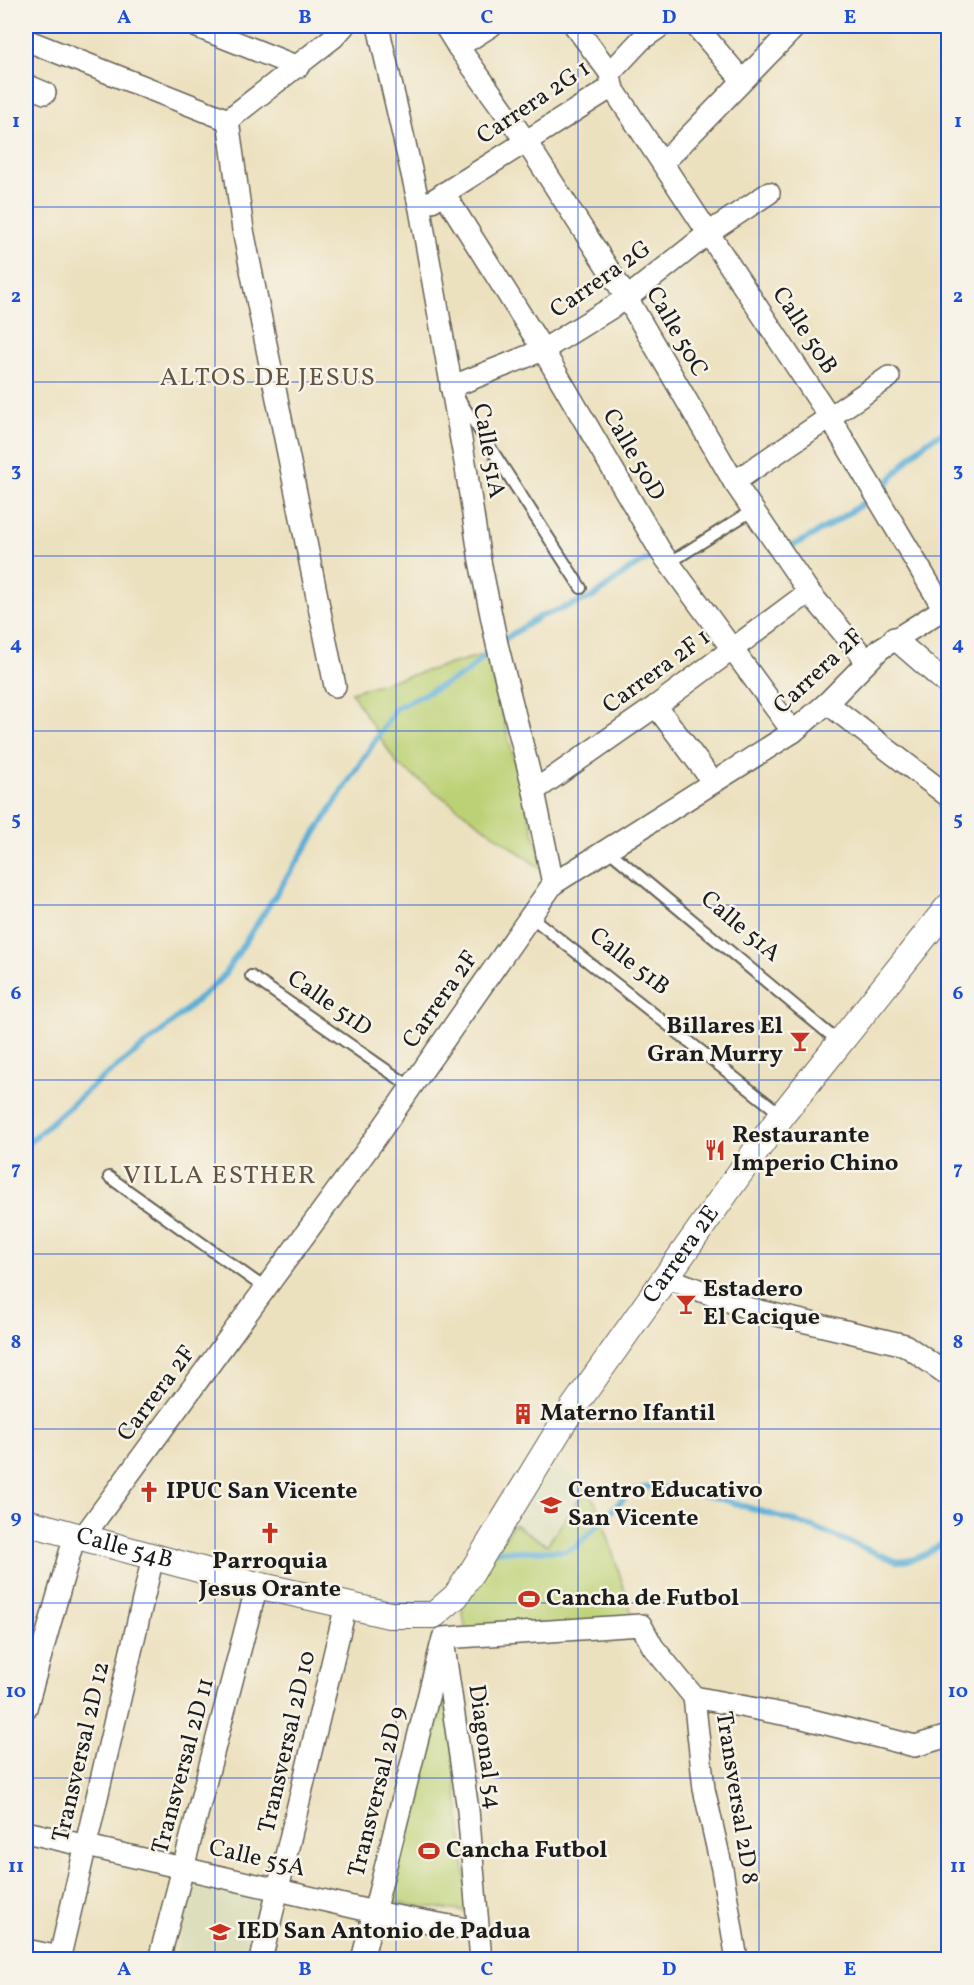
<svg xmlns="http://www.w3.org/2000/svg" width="974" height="1985" viewBox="0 0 974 1985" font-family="Vollkorn,serif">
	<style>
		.built { fill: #dcdebc }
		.green { fill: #bcd174; stroke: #6c7648; stroke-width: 1.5 }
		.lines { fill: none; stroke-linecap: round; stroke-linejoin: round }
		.stream { stroke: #5aaed6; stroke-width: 6 }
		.service-casing { stroke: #656155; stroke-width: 14 }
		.minor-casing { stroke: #656155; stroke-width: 24 }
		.tertiary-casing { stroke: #656155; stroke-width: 28 }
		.service { stroke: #fff; stroke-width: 10 }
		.minor { stroke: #fff; stroke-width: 21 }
		.tertiary { stroke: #fff; stroke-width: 26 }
		.grid { fill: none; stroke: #1d4ed8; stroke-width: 1.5; stroke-opacity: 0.55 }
		.labels { text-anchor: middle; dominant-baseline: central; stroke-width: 5; stroke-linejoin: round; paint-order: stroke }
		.street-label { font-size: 24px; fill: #1c1c1c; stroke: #f7f3e8 }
		.poi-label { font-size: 24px; font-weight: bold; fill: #1c1c1c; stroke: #f7f3e8; text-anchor: start }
		.neighbourhood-label { font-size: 26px; letter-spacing: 1.5px; fill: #615443; stroke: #f7f3e8 }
		.neatline { fill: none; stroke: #1d4ed8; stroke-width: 2 }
		.grid-label { font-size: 20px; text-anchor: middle; font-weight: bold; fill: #1d4ed8 }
	</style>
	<rect width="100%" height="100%" fill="#f7f3e8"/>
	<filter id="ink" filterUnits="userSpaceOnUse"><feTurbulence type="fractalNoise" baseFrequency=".0167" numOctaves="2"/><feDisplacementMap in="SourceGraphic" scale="12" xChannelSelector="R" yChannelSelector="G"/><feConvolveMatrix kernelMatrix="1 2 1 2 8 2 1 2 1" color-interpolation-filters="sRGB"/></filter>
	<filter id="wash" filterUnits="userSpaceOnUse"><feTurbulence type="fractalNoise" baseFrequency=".008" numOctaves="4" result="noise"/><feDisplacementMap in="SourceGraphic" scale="24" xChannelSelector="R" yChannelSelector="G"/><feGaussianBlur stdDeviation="1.35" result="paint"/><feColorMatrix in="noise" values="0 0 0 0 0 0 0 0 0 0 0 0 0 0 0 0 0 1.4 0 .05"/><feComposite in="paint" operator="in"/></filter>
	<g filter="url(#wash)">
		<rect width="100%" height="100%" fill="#ece1bf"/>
		<g class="built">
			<path d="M555 1464 588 1486 547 1546 514 1524Z"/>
			<path d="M194 1885 267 1904 252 1959 174 1960Z"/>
		</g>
		<g class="green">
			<path d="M486 654 544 871 397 764 351 692Z"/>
			<path d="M588 1486 603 1521 634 1620 466 1633 461 1600 514 1524 547 1545Z"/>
			<path d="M440 1677 451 1731 469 1912 387 1902Z"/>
		</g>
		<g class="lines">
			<g class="stream">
				<path d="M785 548C801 545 860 506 876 494 899 474 917 439 948 432"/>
				<path d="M26 1145 90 1088 159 1034 222 978 396 708 465 674 497 644 539 617 593 597 630 569 657 554"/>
				<path d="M494 1551H565L576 1547 625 1497 638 1489 648 1487 675 1489 714 1497 810 1526 896 1561C913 1563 935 1550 948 1539"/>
			</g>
		</g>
	</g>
	<g filter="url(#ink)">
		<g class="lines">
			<defs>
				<g id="service">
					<path d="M459 399 581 588"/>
					<path d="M669 563 753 510"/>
					<path d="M608 850 840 1043"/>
					<path d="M530 916 782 1115"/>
					<path d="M251 976 411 1087"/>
					<path d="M109 1177 266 1289"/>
				</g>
				<g id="minor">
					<path d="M195 26 298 67"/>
					<path d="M378 26 420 209 466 468 480 561 497 644 534 791 553 884"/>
					<path d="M445 26 458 47 525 140 627 298 734 482 809 592 867 661"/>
					<path d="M575 26 610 73"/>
					<path d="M696 26 742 80"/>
					<path d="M26 40 228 120"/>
					<path d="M458 47 491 26"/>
					<path d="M26 85 45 93"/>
					<path d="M612 87 829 416 944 609"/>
					<path d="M228 120 243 230 335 686"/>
					<path d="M228 120 334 37 344 26"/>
					<path d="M663 163 796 26"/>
					<path d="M444 193 543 350 661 552 793 732"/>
					<path d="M432 201 612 87 610 73 641 40 661 26"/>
					<path d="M451 387 543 350 627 298 710 232 769 193"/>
					<path d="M734 482 889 377"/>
					<path d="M894 638 948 685"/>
					<path d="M827 703 948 796"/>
					<path d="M656 706 713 782"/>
					<path d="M534 791 656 706 809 592"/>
					<path d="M667 1278 747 1308 905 1345 948 1375"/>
					<path d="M83 1537 372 1143 553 884 793 732 827 703 880 649 948 606"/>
					<path d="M444 1647 468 1810 481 1960"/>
					<path d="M694 1697 803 1718 915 1746 948 1736"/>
					<path d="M26 1708 75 1535"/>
					<path d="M26 1832 374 1912 478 1931"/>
					<path d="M26 1950 59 1957"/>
					<path d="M59 1960 153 1557"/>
					<path d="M159 1960 257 1585"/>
					<path d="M261 1960 346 1605"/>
					<path d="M362 1960 443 1638 641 1625 653 1647 694 1697 704 1789 722 1869 737 1960"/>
				</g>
				<g id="tertiary">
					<path id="s1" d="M26 1522 257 1585 346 1605 389 1615H434L456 1596 472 1572 568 1415 742 1170 782 1115 948 907"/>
				</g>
			</defs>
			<use href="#service" class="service-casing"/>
			<use href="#minor" class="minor-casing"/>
			<use href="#tertiary" class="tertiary-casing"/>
			<use href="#service" class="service"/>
			<use href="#minor" class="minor"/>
			<use href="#tertiary" class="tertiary"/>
		</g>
	</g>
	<path class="grid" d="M215 26V1960M396 26V1960M578 26V1960M759 26V1960M26 207H948M26 382H948M26 556H948M26 731H948M26 905H948M26 1080H948M26 1254H948M26 1429H948M26 1603H948M26 1778H948"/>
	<defs>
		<symbol id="bar-bare" viewBox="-9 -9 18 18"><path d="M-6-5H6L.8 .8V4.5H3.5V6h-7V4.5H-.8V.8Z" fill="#c8321e" stroke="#f7f3e8" stroke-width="2.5" paint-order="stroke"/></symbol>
		<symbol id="restaurant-bare" viewBox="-9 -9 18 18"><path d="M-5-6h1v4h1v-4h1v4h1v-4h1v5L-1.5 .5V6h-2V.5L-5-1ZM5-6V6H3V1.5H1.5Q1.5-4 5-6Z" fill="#c8321e" stroke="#f7f3e8" stroke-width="2.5" paint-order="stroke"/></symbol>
		<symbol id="building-bare" viewBox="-9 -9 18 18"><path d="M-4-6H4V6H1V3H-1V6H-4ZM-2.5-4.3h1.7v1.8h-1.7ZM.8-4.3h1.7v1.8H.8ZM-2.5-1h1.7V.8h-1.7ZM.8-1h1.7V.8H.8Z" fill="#c8321e" stroke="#f7f3e8" stroke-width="2.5" paint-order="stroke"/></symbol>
		<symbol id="church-bare" viewBox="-9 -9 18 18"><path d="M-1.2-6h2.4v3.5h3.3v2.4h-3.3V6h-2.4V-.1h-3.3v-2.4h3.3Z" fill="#c8321e" stroke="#f7f3e8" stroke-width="2.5" paint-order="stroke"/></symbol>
		<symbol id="school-bare" viewBox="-9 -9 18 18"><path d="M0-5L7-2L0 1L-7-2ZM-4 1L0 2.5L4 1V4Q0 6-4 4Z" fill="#c8321e" stroke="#f7f3e8" stroke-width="2.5" paint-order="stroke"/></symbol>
		<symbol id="stadium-bare" viewBox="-9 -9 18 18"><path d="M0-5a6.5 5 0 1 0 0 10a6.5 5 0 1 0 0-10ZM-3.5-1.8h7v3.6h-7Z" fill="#c8321e" stroke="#f7f3e8" stroke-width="2.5" paint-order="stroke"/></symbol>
	</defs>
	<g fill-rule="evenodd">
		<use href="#bar-bare" x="785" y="1026" width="30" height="30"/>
		<use href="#restaurant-bare" x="700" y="1135" width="30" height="30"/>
		<use href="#bar-bare" x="671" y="1289" width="30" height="30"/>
		<use href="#building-bare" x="508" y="1399" width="30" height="30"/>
		<use href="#church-bare" x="134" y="1477" width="30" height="30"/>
		<use href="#school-bare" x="536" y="1490" width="30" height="30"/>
		<use href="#church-bare" x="255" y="1518" width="30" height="30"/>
		<use href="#stadium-bare" x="514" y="1584" width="30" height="30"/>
		<use href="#stadium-bare" x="414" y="1836" width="30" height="30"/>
		<use href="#school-bare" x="205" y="1917" width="30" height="30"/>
	</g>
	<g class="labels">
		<g class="street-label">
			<text transform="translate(534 103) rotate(-34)">Carrera 2G 1</text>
			<text transform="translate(601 280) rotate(-35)">Carrera 2G</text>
			<text transform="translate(804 331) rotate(57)">Calle 50B</text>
			<text transform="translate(676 332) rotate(60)">Calle 50C</text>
			<text transform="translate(488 451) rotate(80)">Calle 51A</text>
			<text transform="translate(633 455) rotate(60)">Calle 50D</text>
			<text transform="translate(657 672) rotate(-36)">Carrera 2F 1</text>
			<text transform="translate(819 672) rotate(-43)">Carrera 2F</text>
			<text transform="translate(740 927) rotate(40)">Calle 51A</text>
			<text transform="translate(629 962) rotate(38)">Calle 51B</text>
			<text transform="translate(441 1000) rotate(-55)">Carrera 2F</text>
			<text transform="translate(329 1004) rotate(35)">Calle 51D</text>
			<text stroke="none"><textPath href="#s1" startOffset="858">Carrera 2E</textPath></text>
			<text transform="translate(157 1394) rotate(-53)">Carrera 2F</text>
			<text stroke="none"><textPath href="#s1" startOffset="102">Calle 54B</textPath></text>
			<text transform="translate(288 1742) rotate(-77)">Transversal 2D 10</text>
			<text transform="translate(484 1747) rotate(82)">Diagonal 54</text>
			<text transform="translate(82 1752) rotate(-77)">Transversal 2D 12</text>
			<text transform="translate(184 1766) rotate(-75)">Transversal 2D 11</text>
			<text transform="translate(378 1792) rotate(-76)">Transversal 2D 9</text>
			<text transform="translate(736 1798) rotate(81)">Transversal 2D 8</text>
			<text transform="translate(257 1859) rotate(13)">Calle 55A</text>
		</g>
		<g class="poi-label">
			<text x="783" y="1027" text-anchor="end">Billares El<tspan x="783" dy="28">Gran Murry</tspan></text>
			<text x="732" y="1136">Restaurante<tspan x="732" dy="28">Imperio Chino</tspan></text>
			<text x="703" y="1290">Estadero<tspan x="703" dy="28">El Cacique</tspan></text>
			<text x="540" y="1414">Materno Ifantil</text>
			<text x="568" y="1491">Centro Educativo<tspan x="568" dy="28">San Vicente</tspan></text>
			<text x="166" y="1492">IPUC San Vicente</text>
			<text x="270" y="1562" text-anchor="middle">Parroquia<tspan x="270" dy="28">Jesus Orante</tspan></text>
			<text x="546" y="1599">Cancha de Futbol</text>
			<text x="446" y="1851">Cancha Futbol</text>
			<text x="237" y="1932">IED San Antonio de Padua</text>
		</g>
		<g class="neighbourhood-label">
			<text x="268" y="378">ALTOS DE JESUS</text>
			<text x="220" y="1176">VILLA ESTHER</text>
		</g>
	</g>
	<rect width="974" height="1985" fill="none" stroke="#f7f3e8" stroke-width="66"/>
	<rect x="33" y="33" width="908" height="1919" class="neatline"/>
	<g class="grid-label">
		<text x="124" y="23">A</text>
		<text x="305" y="23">B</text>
		<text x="487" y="23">C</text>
		<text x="669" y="23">D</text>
		<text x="850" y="23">E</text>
		<text x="16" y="127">1</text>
		<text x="958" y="127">1</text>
		<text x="16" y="302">2</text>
		<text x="958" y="302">2</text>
		<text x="16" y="476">3</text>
		<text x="958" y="476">3</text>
		<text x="16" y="650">4</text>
		<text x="958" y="650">4</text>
		<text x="16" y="825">5</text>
		<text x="958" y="825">5</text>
		<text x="16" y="999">6</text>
		<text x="958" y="999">6</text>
		<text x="16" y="1174">7</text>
		<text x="958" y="1174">7</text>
		<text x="16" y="1348">8</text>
		<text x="958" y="1348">8</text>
		<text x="16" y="1523">9</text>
		<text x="958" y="1523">9</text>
		<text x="16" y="1697">10</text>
		<text x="958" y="1697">10</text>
		<text x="16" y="1872">11</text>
		<text x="958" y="1872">11</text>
		<text x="124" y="1975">A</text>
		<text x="305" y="1975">B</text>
		<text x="487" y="1975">C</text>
		<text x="669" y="1975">D</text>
		<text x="850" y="1975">E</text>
	</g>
</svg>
